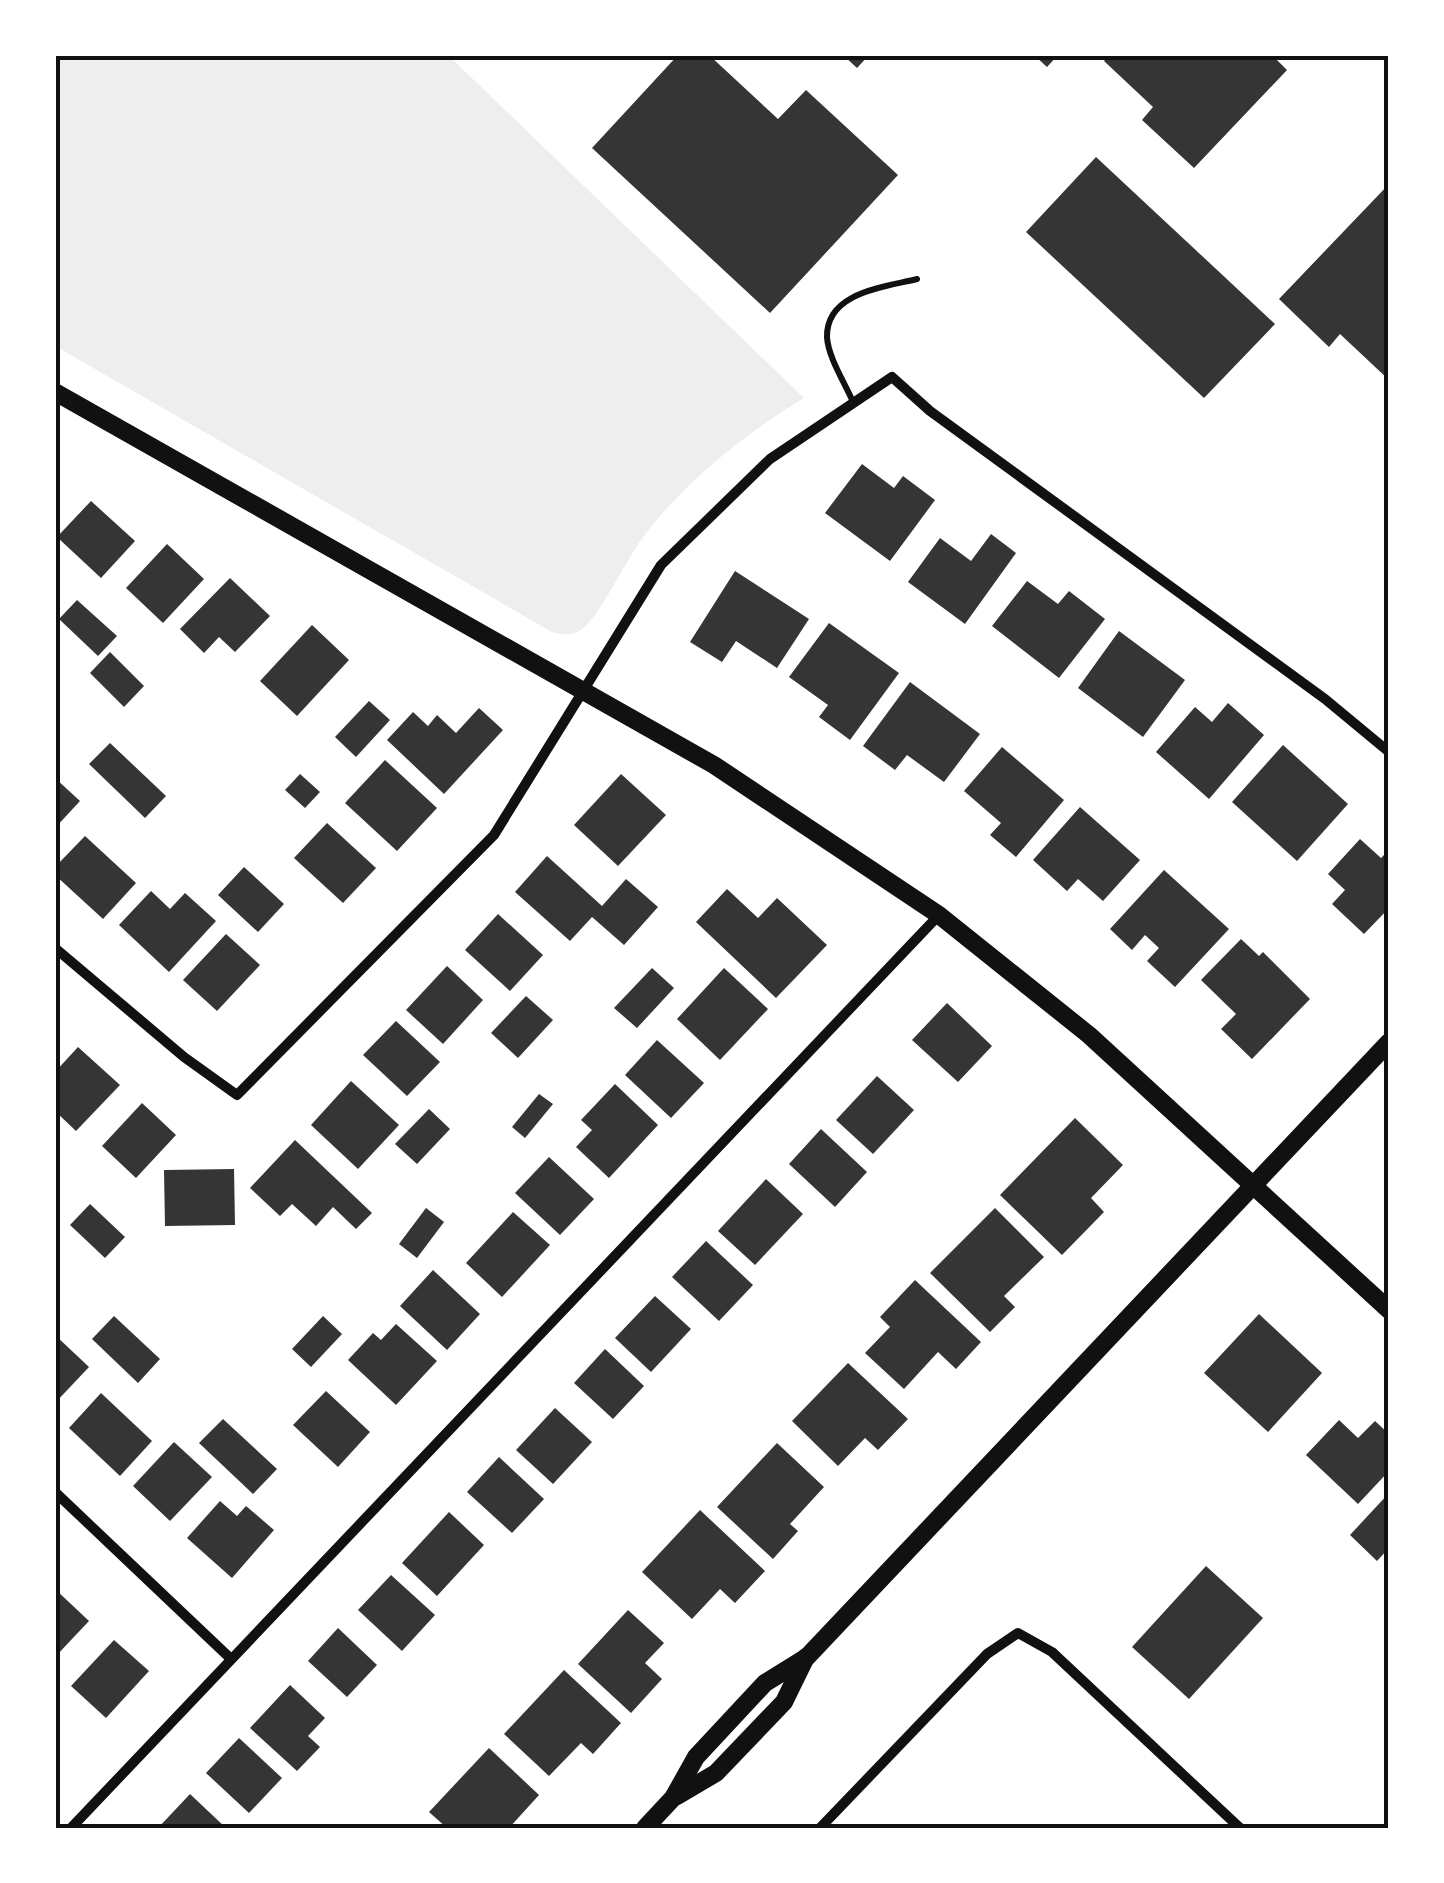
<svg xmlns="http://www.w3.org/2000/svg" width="1444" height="1883" viewBox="0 0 1444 1883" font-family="Figtree,sans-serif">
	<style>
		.green { fill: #eee }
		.building { fill: #353535 }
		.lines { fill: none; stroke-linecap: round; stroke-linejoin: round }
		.service { stroke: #111; stroke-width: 6 }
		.minor { stroke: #111; stroke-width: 10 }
		.tertiary { stroke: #111; stroke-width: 18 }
		.neatline { fill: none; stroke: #111; stroke-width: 4 }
	</style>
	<rect width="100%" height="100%" fill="#fff"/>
	<path class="green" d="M55 55H448L804 398C744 434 683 483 641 540 627 559 597 620 581 630 572 636 562 635 552 632L55 346Z"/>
	<g class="building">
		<path d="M678 55H709L778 119 806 90 898 175 770 313 592 148Z"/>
		<path d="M843 55H869L857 68Z"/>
		<path d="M1034 55H1058L1047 67Z"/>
		<path d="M1109 55H1272L1287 70 1194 168 1142 120 1153 107 1104 61Z"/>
		<path d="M1096 157 1275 324 1204 398 1026 232Z"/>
		<path d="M1389 184V380L1340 334 1329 347 1279 299Z"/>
		<path d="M862 464 894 488 903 476 935 500 890 561 825 513Z"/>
		<path d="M91 501 135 541 101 578 57 537Z"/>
		<path d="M991 534 1016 553 965 624 908 582 940 538 971 561Z"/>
		<path d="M167 544 204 579 163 623 126 588Z"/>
		<path d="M735 571 809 619 777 668 736 641 722 662 690 642Z"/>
		<path d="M230 578 270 616 235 652 219 637 204 653 180 629Z"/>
		<path d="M1027 581 1058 604 1069 591 1105 619 1059 678 992 626Z"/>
		<path d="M77 600 117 636 98 656 59 619Z"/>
		<path d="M829 623 899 673 850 740 819 717 828 705 789 677Z"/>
		<path d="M312 625 349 660 297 716 260 681Z"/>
		<path d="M1119 631 1185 680 1143 737 1078 688Z"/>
		<path d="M110 652 144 686 124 707 90 673Z"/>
		<path d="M910 682 980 734 944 782 907 755 895 770 863 746Z"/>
		<path d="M369 701 390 720 356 757 335 737Z"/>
		<path d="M1228 703 1264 735 1209 799 1156 752 1195 707 1212 722Z"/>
		<path d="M479 708 503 730 444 794 387 740 413 712 428 726 437 715 456 733Z"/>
		<path d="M110 743 166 796 145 818 89 764Z"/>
		<path d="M1283 745 1348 804 1297 861 1232 802Z"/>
		<path d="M1002 747 1064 800 1016 857 990 835 1001 823 964 791Z"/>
		<path d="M385 760 437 808 397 851 345 803Z"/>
		<path d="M300 774 320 792 305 808 285 790Z"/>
		<path d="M621 774 666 815 618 866 574 825Z"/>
		<path d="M55 778 80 801 55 828Z"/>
		<path d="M1080 807 1140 860 1103 901 1078 879 1067 891 1033 860Z"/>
		<path d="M327 823 376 868 343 903 294 858Z"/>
		<path d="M85 836 136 883 103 919 55 875V867Z"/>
		<path d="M1360 839 1381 858 1389 850V908L1364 934 1332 904 1345 890 1328 874Z"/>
		<path d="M547 856 602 906 626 879 658 907 624 945 592 917 570 941 515 892Z"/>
		<path d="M244 867 284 904 258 932 218 895Z"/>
		<path d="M1164 870 1229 929 1175 987 1147 961 1159 948 1145 935 1132 950 1110 929Z"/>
		<path d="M727 889 758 918 777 898 827 945 776 998 696 922Z"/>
		<path d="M151 891 170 909 185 893 216 921 169 972 119 925Z"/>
		<path d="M498 914 543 955 510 991 465 950Z"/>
		<path d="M226 934 260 965 217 1011 183 980Z"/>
		<path d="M1241 939 1259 956 1263 952 1310 999 1252 1059 1221 1029 1236 1014 1201 980Z"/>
		<path d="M447 966 483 1000 443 1044 406 1010Z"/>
		<path d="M652 968 674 988 637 1028 614 1008Z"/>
		<path d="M724 968 768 1009 720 1060 677 1019Z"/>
		<path d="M526 996 553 1020 518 1058 491 1033Z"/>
		<path d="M947 1003 992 1046 958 1082 912 1040Z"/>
		<path d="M396 1021 440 1062 407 1096 363 1055Z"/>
		<path d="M657 1040 704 1083 671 1118 625 1075Z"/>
		<path d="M78 1047 120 1085 76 1131 55 1111V1072Z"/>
		<path d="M877 1076 914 1110 873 1154 836 1120Z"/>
		<path d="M351 1081 399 1125 358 1169 311 1125Z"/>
		<path d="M615 1084 658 1125 609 1178 576 1147 592 1130 581 1120Z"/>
		<path d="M539 1094 553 1104 525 1138 512 1127Z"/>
		<path d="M142 1103 176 1135 136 1178 102 1146Z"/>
		<path d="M429 1109 450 1129 417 1164 395 1144Z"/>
		<path d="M1075 1118 1123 1165 1091 1198 1104 1212 1062 1255 1000 1195Z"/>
		<path d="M821 1129 867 1172 835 1207 789 1164Z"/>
		<path d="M295 1140 372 1213 356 1229 333 1207 316 1226 292 1204 280 1216 250 1188Z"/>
		<path d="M549 1157 594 1199 560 1235 515 1193Z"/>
		<path d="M234 1169 235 1225 165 1226 164 1170Z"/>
		<path d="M766 1179 803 1214 755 1265 718 1231Z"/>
		<path d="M90 1204 125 1237 105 1258 70 1225Z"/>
		<path d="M426 1208 444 1222 417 1258 399 1244Z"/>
		<path d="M995 1208 1044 1257 1004 1296 1015 1307 990 1332 930 1273Z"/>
		<path d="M513 1212 550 1245 502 1297 466 1263Z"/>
		<path d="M706 1241 753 1285 719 1321 672 1277Z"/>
		<path d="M433 1270 480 1314 447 1350 400 1306Z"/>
		<path d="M915 1280 981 1342 956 1369 938 1352 904 1389 865 1353 890 1327 880 1317Z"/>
		<path d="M655 1296 691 1329 651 1372 615 1338Z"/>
		<path d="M1259 1314 1322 1373 1268 1432 1204 1373Z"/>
		<path d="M114 1316 160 1359 138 1383 92 1339Z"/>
		<path d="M323 1316 342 1334 311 1367 292 1349Z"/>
		<path d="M396 1324 437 1361 396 1405 348 1360 373 1333 381 1340Z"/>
		<path d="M55 1335 89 1367 55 1403Z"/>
		<path d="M605 1349 644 1386 613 1419 574 1383Z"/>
		<path d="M848 1363 908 1419 878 1450 865 1438 838 1466 792 1421Z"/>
		<path d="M326 1391 370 1432 338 1467 293 1425Z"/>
		<path d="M101 1393 152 1441 120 1476 69 1428Z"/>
		<path d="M555 1408 592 1442 553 1484 516 1450Z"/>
		<path d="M223 1419 277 1469 253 1494 199 1443Z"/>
		<path d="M1339 1420 1358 1438 1375 1421 1389 1434V1471L1358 1504 1306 1455Z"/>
		<path d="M174 1442 212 1477 170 1521 133 1486Z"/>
		<path d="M777 1443 824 1487 790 1524 798 1531 773 1559 717 1507Z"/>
		<path d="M499 1457 544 1499 512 1533 467 1492Z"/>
		<path d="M1389 1493V1548L1377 1561 1350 1535Z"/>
		<path d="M220 1501 237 1516 246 1506 274 1530 232 1578 187 1538Z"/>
		<path d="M700 1510 765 1571 735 1603 720 1589 692 1619 642 1572Z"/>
		<path d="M449 1512 484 1545 437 1596 402 1563Z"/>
		<path d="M1206 1566 1263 1618 1189 1699 1132 1647Z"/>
		<path d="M391 1575 435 1615 402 1651 358 1610Z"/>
		<path d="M55 1589 89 1621 55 1657Z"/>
		<path d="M628 1610 664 1643 645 1663 662 1679 631 1713 578 1664Z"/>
		<path d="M338 1628 377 1665 347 1697 308 1661Z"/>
		<path d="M114 1640 149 1671 106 1718 71 1686Z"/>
		<path d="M564 1670 621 1723 593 1754 581 1743 549 1776 504 1734Z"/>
		<path d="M290 1685 325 1718 308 1736 320 1747 297 1771 250 1728Z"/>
		<path d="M239 1738 282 1778 249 1813 206 1773Z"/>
		<path d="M489 1748 539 1795 509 1828H447L429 1812Z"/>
		<path d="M190 1794 226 1828H158Z"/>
	</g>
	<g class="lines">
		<path class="service" d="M853 402C845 383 828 357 827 337 826 292 885 287 917 279"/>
		<g class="minor">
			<path d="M55 948 184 1057 237 1095 494 835 661 565 770 459 892 377 930 411 1325 699 1389 752"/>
			<path d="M55 1492 230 1658"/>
			<path d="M71 1828 939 915"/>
			<path d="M820 1828 987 1654 1018 1633 1052 1652 1240 1828"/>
		</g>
		<g class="tertiary">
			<path d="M55 392 714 765 939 915 1089 1035 1389 1310"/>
			<path d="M677 1796 716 1773 784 1702 806 1657"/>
			<path d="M645 1828 673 1798 696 1757 765 1683 807 1657 1389 1042"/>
		</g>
	</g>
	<rect width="1444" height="1883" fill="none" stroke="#ffffff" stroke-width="115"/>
	<rect x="58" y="58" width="1328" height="1768" class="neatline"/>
</svg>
